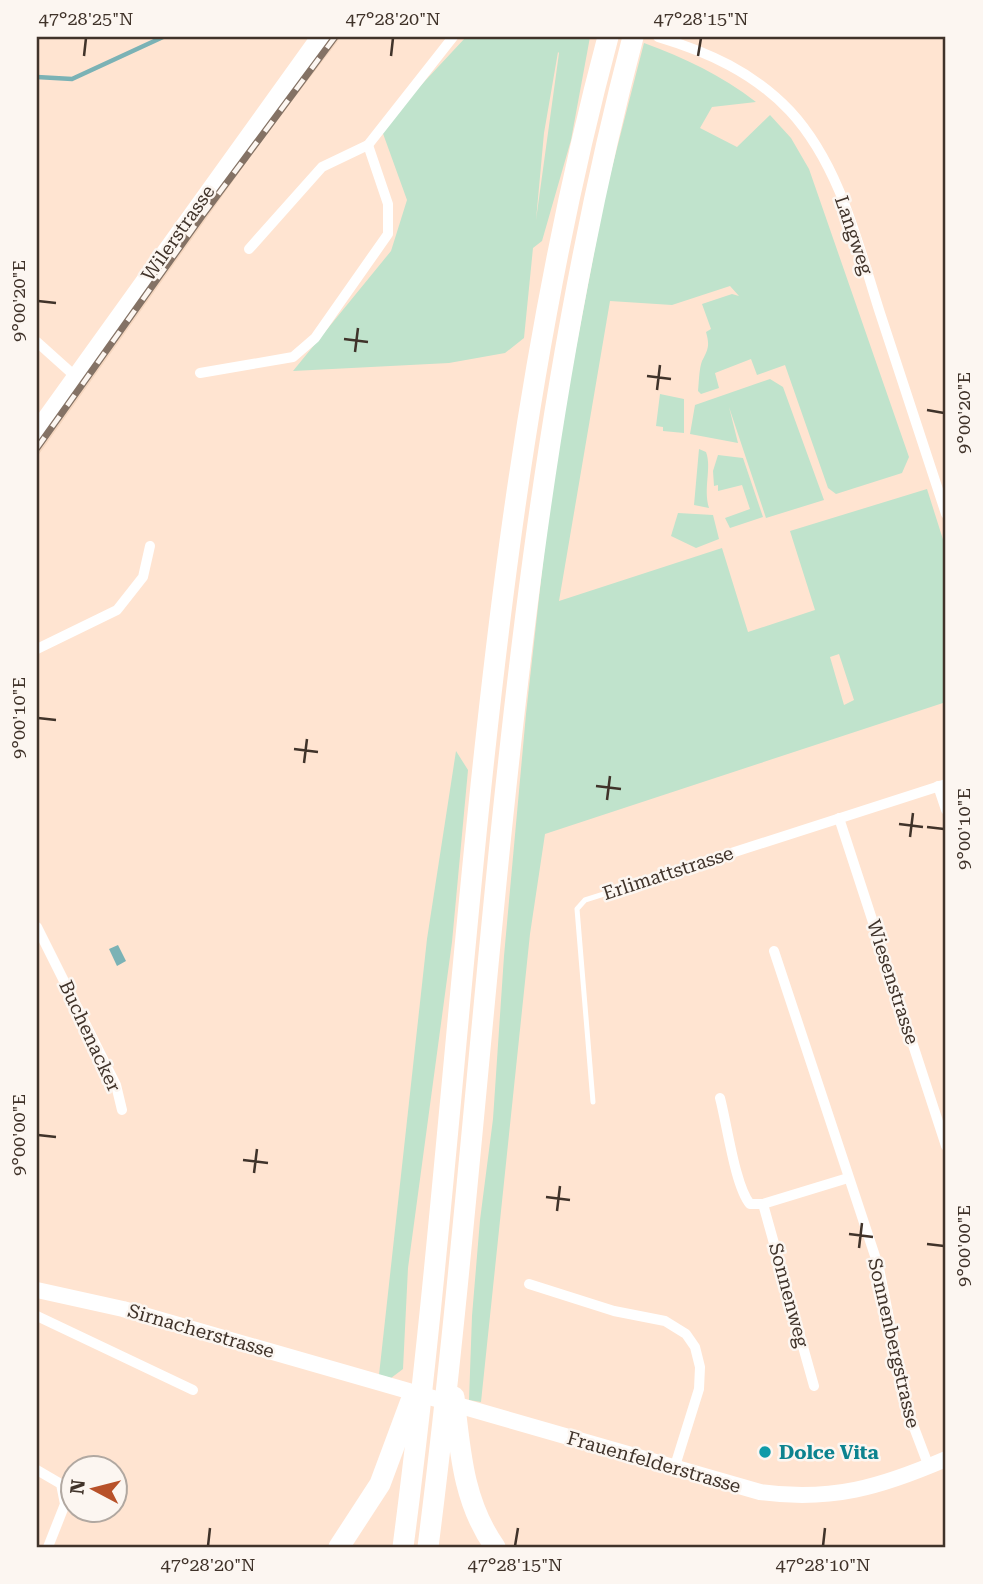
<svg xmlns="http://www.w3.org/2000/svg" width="983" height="1584" viewBox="0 0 983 1584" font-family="'Roboto Serif',serif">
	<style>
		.built { fill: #f5d6bf }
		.green { fill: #c0e3cc; fill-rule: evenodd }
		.water { fill: #7bb2b5 }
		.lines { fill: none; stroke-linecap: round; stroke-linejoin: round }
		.stream { stroke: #7bb2b5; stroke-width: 4.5 }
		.lane { stroke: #fff; stroke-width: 5 }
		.street { stroke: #fff; stroke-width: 10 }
		.secondary { stroke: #fff; stroke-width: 16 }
		.primary { stroke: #fff; stroke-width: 18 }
		.highway { stroke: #fff; stroke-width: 21 }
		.rail-casing { stroke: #847265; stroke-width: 7 }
		.rail { stroke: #fcf6f1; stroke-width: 4.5; stroke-dasharray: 13; stroke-linecap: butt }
		.ticks { fill: none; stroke: #40332a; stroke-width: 2.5 }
		.culture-dot { fill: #0f9aa8; stroke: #fcf6f1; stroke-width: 2.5 }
		.labels { text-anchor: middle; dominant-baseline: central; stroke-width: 5; stroke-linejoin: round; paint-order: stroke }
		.street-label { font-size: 19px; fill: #40332a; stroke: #fcf6f1 }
		.culture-label { font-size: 19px; font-weight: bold; fill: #0d838f; stroke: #fcf6f1; text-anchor: start }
		.neatline { fill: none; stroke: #40332a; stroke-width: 2.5 }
		.ticks-label { font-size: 18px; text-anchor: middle; fill: #40332a }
	</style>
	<rect width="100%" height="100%" fill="#ffe4d1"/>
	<path class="built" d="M330 37H341L260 143 37 457V443L248 145Z"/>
	<g class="green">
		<path d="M466 37H590L571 140 542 241 533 248 524 338 505 353 449 363 293 371 391 251 407 200 381 128ZM558 52 559 53 536 220 544 133Z"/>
		<path d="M644 43C685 58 721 75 756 102L712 107 700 128 737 147 770 115 791 138 809 169 909 457 902 473 836 494 828 488 785 365 757 375 751 359 715 373 719 388 701 394 698 391C699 382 699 369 702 361 708 349 710 346 706 332L711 329 702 304 732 294 739 296 730 286 672 305 610 301 559 601 722 548 748 632 815 610 790 531 927 489 946 549V702L545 834 530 934 481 1402 469 1400 472 1316 480 1220 493 1119 504 956 526 714 554 464 605 195ZM839 654 854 700 844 705 830 657Z"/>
		<path d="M770 379 783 387 824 500 766 518 729 407 738 443 690 434 695 405Z"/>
		<path d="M660 394 684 399V433L663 431V427L656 426Z"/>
		<path d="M699 449 706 452C712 468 703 488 709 508L694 505Z"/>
		<path d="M718 455 743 458 763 517 730 528 725 518 750 509 742 485 718 491V485L714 486 713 471Z"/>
		<path d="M678 513 713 515 719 539 696 548 671 536Z"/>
		<path d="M456 751 468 770 452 942 408 1268 403 1369 391 1378 379 1375 427 939Z"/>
	</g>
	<path class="water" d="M118 945 126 961 117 966 109 949Z"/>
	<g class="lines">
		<path class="stream" d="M37 77 72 79 163 37"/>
		<path class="lane" d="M593 1102 577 909 585 900 626 887"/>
		<g class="street">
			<path d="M658 37C708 52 753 72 790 111 840 165 858 244 880 313 902 380 924 447 946 514"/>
			<path d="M249 249 322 167 368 145 453 37"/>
			<path d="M37 342 76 377"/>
			<path d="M200 373 293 357 315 338 388 234V204L368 145"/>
			<path d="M37 649 117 610 143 577 150 546"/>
			<path d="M938 786 946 810"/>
			<path d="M839 818 946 1146"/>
			<path d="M626 887 946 784"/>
			<path d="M37 927 116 1085 122 1110"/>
			<path d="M774 951 879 1268 907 1409 929 1467"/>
			<path d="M720 1098C727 1124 735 1186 750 1204H763L848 1178"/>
			<path d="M763 1204 814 1386"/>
			<path d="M529 1284 614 1311 665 1321 686 1334 695 1347 700 1367 699 1389 674 1469"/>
			<path d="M37 1316 193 1390"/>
			<path d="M37 1470 61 1484 65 1504 48 1547"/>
		</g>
		<path class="secondary" d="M37 1290 123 1309 760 1492C831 1502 881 1487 946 1459"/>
		<path class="primary" d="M37 431 320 37"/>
		<g class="highway">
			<path d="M454 1397C460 1450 463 1502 495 1547"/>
			<path d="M339 1547 380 1484 412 1398"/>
			<path d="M403 1547C469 1043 476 530 608 37"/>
			<path d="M428 1547C492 1043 503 531 633 37"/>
		</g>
		<defs>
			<path id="rail" d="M37 448 202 216 335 37"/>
		</defs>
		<use href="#rail" class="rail-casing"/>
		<use href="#rail" class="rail"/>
	</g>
	<path class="ticks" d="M84 56 86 38M391 56 393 38M698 56 701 38M38 301 56 303M344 339 368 342M355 352 358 328M647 376 671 379M657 390 660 365M927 410 944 413M38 718 56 720M294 749 318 752M304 763 307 739M596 786 621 789M607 800 610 776M899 824 923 827M927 827 944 829M910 837 913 813M38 1135 56 1137M243 1160 268 1163M254 1173 257 1149M546 1197 570 1200M557 1211 560 1186M849 1234 873 1237M927 1244 944 1246M859 1248 862 1223M208 1546 210 1528M515 1546 518 1528M823 1546 825 1528"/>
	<circle class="culture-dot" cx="765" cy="1452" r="7"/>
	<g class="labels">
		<g class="street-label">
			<text transform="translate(178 233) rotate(-55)">Wilerstrasse</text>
			<text transform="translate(854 235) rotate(71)">Langweg</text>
			<text transform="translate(668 873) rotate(-18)">Erlimattstrasse</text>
			<text transform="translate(893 982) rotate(72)">Wiesenstrasse</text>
			<text transform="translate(90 1036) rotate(65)">Buchenacker</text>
			<text transform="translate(789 1295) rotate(75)">Sonnenweg</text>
			<text transform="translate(201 1331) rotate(16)">Sirnacherstrasse</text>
			<text transform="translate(894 1343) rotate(77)">Sonnenbergstrasse</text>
			<text transform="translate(654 1462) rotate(16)">Frauenfelderstrasse</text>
		</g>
		<g class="culture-label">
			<text x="779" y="1452">Dolce Vita</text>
		</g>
	</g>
	<rect width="983" height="1584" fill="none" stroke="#fcf6f1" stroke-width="77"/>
	<g transform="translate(94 1489) rotate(277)"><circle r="33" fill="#fcf6f1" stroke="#b1a8a1" stroke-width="2"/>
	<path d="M0-5L12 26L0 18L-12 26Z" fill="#b85129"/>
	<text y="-10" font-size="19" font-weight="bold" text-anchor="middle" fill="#40332a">N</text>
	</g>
	<rect x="38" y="38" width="906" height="1508" class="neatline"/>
	<g class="ticks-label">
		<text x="86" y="25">47°28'25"N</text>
		<text x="393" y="25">47°28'20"N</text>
		<text x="701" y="25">47°28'15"N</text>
		<text transform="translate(19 301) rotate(-90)" y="6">9°00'20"E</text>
		<text transform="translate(964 413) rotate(-90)" y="6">9°00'20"E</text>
		<text transform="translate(19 718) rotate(-90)" y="6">9°00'10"E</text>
		<text transform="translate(964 829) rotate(-90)" y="6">9°00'10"E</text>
		<text transform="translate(19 1135) rotate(-90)" y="6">9°00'00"E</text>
		<text transform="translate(964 1246) rotate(-90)" y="6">9°00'00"E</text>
		<text x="208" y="1571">47°28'20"N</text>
		<text x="515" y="1571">47°28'15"N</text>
		<text x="823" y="1571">47°28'10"N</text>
	</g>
</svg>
